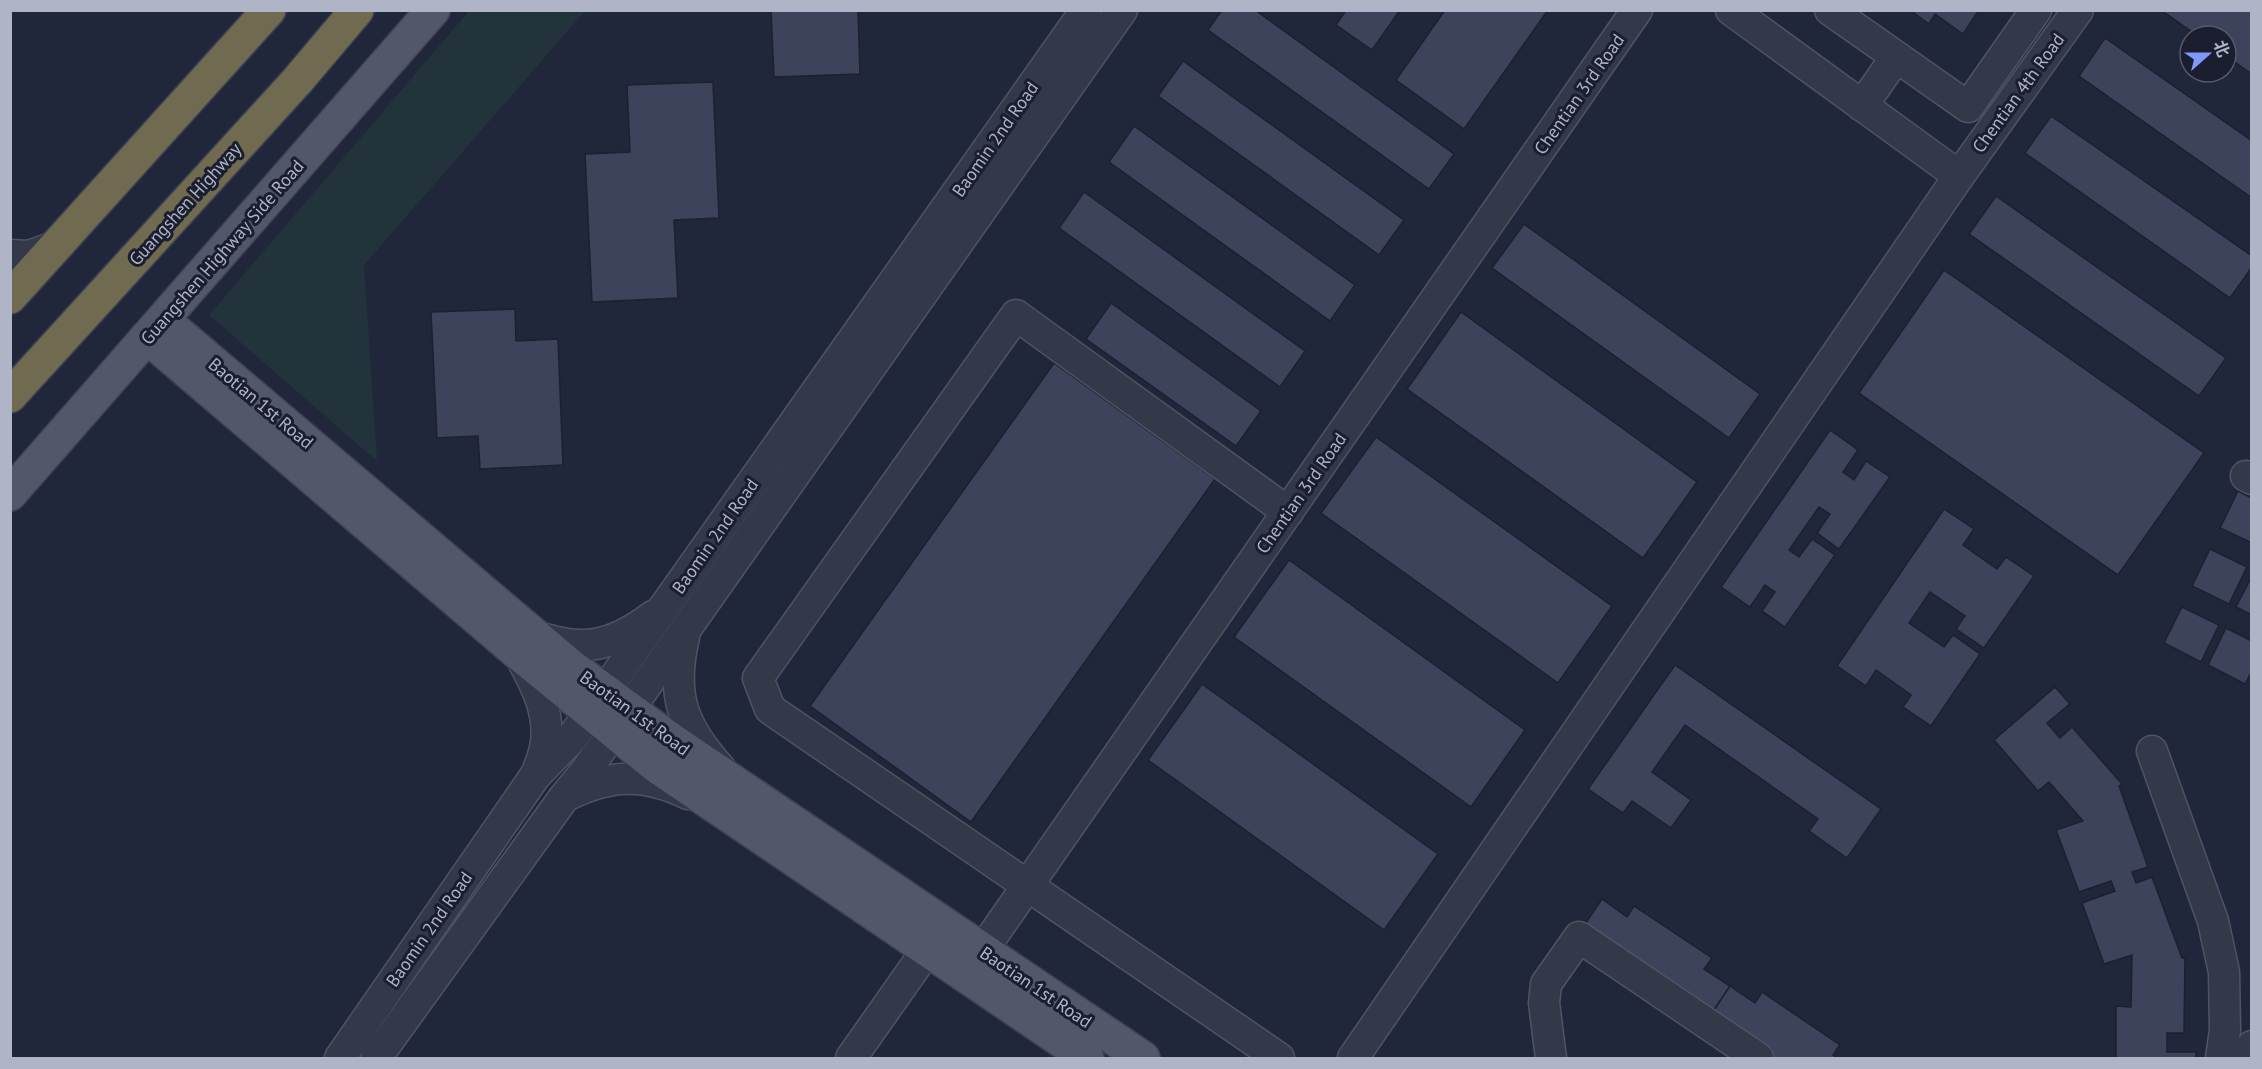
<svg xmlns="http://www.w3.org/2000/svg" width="2262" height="1069" viewBox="0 0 2262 1069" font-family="'PT Sans','Noto Sans SC',sans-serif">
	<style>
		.green { fill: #23333b }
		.building { fill: #3c435a; stroke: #1c2031; stroke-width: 1.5 }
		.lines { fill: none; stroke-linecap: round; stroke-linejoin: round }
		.minor-casing { stroke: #4f5465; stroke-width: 33 }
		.major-casing { stroke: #3e4253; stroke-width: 36 }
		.highway-casing { stroke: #3c4152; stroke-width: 36 }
		.minor { stroke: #34394a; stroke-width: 30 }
		.major { stroke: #52586a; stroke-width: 33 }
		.highway { stroke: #706a51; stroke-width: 33 }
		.labels { text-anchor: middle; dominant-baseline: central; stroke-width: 6; stroke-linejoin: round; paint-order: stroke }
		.street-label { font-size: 18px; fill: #afb4c6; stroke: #1a1e2f }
	</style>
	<rect width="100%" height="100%" fill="#21273a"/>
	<path class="green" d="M470 10 585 11 364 265 377 461 209 315Z"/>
	<g class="building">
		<path d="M771 10H858L860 74 774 77Z"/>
		<path d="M1222 10H1255L1454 154 1429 189 1208 30Z"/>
		<path d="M1346 10H1400L1372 50 1336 25Z"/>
		<path d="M1445 10H1548L1464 129 1396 80Z"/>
		<path d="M1910 10H1979L1963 34 1935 14 1929 24Z"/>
		<path d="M2161 10H2252V74L2226 56V36H2198Z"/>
		<path d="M2105 38 2252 141V198L2079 76Z"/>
		<path d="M1183 61 1404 220 1379 255 1158 96Z"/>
		<path d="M713 82 719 218 674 220 678 298 592 302 585 154 630 152 627 85Z"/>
		<path d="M2051 116 2252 256V267L2230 298 2025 153Z"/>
		<path d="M1134 126 1355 285 1330 321 1109 162Z"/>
		<path d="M1084 192 1305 351 1280 387 1059 228Z"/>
		<path d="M1996 196 2226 358 2199 396 1969 234Z"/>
		<path d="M1524 224 1760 394 1729 438 1492 268Z"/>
		<path d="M1944 270 2204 453 2118 575 1859 393Z"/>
		<path d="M1111 303 1261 411 1236 446 1086 339Z"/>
		<path d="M515 309 516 341 558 339 563 465 480 469 478 436 437 438 431 312Z"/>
		<path d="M1461 312 1697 482 1643 558 1407 389Z"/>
		<path d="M1054 363 1215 479 971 822 810 706Z"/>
		<path d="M1830 430 1858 450 1843 472 1854 480 1866 461 1890 477 1839 549 1817 533 1830 514 1819 507 1789 550 1799 557 1812 539 1835 555 1785 627 1762 611 1775 592 1765 585 1750 607 1721 587Z"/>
		<path d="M1376 437 1612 606 1558 683 1321 513Z"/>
		<path d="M2238 491 2252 498V543L2220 528Z"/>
		<path d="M1944 509 1974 529 1963 545 1997 569 2006 557 2034 576 1984 648 1956 629 1965 616 1930 592 1909 623 1944 647 1953 635 1980 654 1931 726 1903 707 1911 695 1876 670 1866 686 1837 666Z"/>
		<path d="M2210 549 2247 567 2229 604 2192 586Z"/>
		<path d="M1289 560 1525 730 1471 807 1234 637Z"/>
		<path d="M2252 576V615L2236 607Z"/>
		<path d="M2182 607 2219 625 2201 662 2164 643Z"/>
		<path d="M2226 628 2252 641V671L2245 684 2208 665Z"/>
		<path d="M1675 665 1881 809 1847 858 1809 831 1818 819 1685 725 1652 772 1691 800 1671 828 1632 801 1623 813 1588 789Z"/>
		<path d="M1202 684 1438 854 1384 930 1148 760Z"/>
		<path d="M2055 687 2070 704 2047 723 2060 738 2072 727 2122 784 2119 786 2148 867 2132 872 2136 883 2152 877 2182 958H2185L2184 1033H2167V1052H2196V1058H2116V1006L2131 1007 2132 955 2104 964 2082 903 2115 891 2111 881 2079 892 2056 830 2083 821 2049 782 2038 791 1994 740Z"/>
		<path d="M1602 899 1627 917 1634 906 1712 958 1704 969 1730 986 1710 1016 1581 930Z"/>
		<path d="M1730 986 1755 1003 1762 992 1840 1045 1833 1055 1837 1058H1772L1710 1016Z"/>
	</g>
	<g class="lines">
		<defs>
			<g id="minor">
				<path d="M1731 10 1959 176"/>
				<path d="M1830 10 1968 107 2036 10"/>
				<path d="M1862 106 1896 57"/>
				<path d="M10 255 29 256 57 246"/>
				<path d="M2246 476 2252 479"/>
				<path d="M533 635C582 653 612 647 653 616"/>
				<path d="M684 637C671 693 681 725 720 768"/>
				<path d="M519 654C535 683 552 714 545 748 543 757 539 767 536 775"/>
				<path d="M2152 751 2213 921 2224 972 2225 1030 2221 1058"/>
				<path d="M568 795C611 774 644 773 688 794"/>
				<path d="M968 971 1637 10"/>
				<path d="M340 1058 535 776 571 739 1086 10"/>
				<path d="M376 1058 565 796 585 772 1122 10"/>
				<path d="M851 1058 927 950"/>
				<path d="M1279 1058 770 709 758 678 1016 315 1288 512"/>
				<path d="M1353 1058 1959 176 2078 10"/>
				<path d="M1551 1058 1544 1003 1546 984 1579 937 1758 1058"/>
				<path d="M2245 1058 2252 1046"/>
			</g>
			<g id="major">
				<path d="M163 320 571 666 673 741 1143 1058"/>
				<path d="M147 337 519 654 656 766 1087 1058"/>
				<path d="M10 494 433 10"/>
			</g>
			<g id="highway">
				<path d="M10 297 269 10"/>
				<path d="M10 396 297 81 357 10"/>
			</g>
		</defs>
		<use href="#minor" class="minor-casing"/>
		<use href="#major" class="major-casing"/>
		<use href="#highway" class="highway-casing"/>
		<use href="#minor" class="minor"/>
		<use href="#major" class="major"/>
		<use href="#highway" class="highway"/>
	</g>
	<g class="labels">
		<g class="street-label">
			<text transform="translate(2018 93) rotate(-54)">Chentian 4th Road</text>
			<text transform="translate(1579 94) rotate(-55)">Chentian 3rd Road</text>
			<text transform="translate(995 139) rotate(-55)">Baomin 2nd Road</text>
			<text transform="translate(185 204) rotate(-48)">Guangshen Highway</text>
			<text transform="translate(222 252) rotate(-49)">Guangshen Highway Side Road</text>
			<text transform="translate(261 403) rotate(40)">Baotian 1st Road</text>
			<text transform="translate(1301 493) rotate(-55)">Chentian 3rd Road</text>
			<text transform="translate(715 536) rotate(-55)">Baomin 2nd Road</text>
			<text transform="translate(635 713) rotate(36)">Baotian 1st Road</text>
			<text transform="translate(429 929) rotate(-55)">Baomin 2nd Road</text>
			<text transform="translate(1036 987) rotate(34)">Baotian 1st Road</text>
		</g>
	</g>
	<rect width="2262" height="1069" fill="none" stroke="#afb4c6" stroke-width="24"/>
	<g transform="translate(2208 54) rotate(69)"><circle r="28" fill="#1a1e2f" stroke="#565a6b" stroke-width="1.5"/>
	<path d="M0-4.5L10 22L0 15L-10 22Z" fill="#8098fa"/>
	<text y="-9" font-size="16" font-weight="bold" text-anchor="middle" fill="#afb4c6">北</text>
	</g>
</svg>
